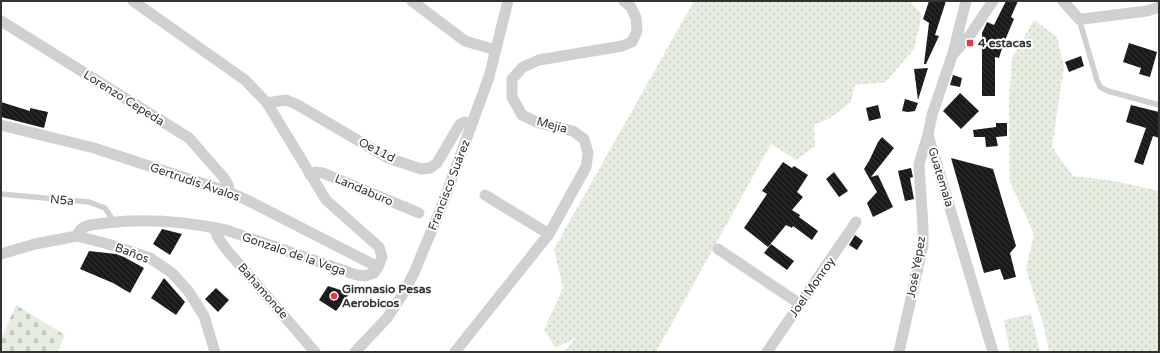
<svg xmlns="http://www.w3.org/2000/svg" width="1160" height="353" viewBox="0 0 1160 353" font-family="'Varela Round',sans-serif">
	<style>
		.green { fill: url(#green-dots) }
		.cemetery { fill: url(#cemetery-stones) }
		.building { fill: url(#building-back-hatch) }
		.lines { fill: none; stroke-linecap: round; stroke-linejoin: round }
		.service { stroke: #d0d0d0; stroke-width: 5.5 }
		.minor { stroke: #d0d0d0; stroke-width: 11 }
		.poi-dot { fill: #e63946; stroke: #fff; stroke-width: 1.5 }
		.labels { text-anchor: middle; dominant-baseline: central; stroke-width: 4; stroke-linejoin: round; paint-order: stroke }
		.poi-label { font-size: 12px; font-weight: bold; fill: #333; stroke: #fff; text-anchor: start }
		.street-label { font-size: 12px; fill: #333; stroke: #fff }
	</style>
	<defs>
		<pattern id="green-dots" width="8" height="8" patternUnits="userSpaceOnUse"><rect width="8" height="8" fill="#e6ecdf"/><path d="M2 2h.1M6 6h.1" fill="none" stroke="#c6cbc0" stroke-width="1.8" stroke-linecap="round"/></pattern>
		<pattern id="cemetery-stones" width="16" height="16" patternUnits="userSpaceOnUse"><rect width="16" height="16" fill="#e6ecdf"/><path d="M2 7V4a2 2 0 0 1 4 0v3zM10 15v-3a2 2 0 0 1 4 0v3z" fill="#c6cbc0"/></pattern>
		<pattern id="building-back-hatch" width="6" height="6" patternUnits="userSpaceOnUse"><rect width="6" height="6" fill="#1a1a1a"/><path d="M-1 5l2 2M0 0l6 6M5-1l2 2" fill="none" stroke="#333"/></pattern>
	</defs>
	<rect width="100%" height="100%" fill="#fff"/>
	<g class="green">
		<path d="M694 1H910L922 15 914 49 886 82 855 85 851 102 830 118 814 125 815 146 796 160 771 144 656 352H564L576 338 556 348 544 330 563 288 554 249Z"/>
		<path d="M1034 20 1057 37 1064 66 1052 147 1073 176 1115 181 1159 191V352H1049L1044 327 1026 269 1034 234 1010 182 1009 101 1012 58Z"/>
		<path d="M1031 314 1040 352H1010L1004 320Z"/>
	</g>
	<path class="cemetery" d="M16 305 65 335 57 352H1V339Z"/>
	<g class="building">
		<path d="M929 1H946L935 35 939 36 926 64H924L929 23 923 19Z"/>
		<path d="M1006 1H1018L1011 17 1014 19 1003 45 999 58 995 57V96H982V33L987 22 994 25Z"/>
		<path d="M1129 43 1157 52 1150 77 1139 74 1141 68 1123 62Z"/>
		<path d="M1081 56 1084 66 1069 72 1065 62Z"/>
		<path d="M928 68 918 100 914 69Z"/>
		<path d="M953 75 962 78 960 87 950 85Z"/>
		<path d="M960 93 979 111 961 129 943 111Z"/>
		<path d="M905 99 918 103 915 111 908 112 902 111Z"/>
		<path d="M1 102 30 111V108L48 112 44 128 1 117Z"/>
		<path d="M878 105 881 118 869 121 866 108Z"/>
		<path d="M1131 105 1159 112V138L1153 136 1143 165 1134 162 1146 128 1126 122Z"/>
		<path d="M996 123H1007V136L996 137 998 146 986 147 985 137H974L973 130 996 127Z"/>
		<path d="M882 137 894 148 871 177 878 175 893 207 873 217 867 203 877 192 864 169 869 161 878 142Z"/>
		<path d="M951 158 993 169 1016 246 1010 253 1016 277 1004 280 1000 269 984 273Z"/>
		<path d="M783 162 792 168 794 166 808 175 797 192 803 197 792 210 800 215 799 217 818 231 812 240 793 226 792 228 786 225 768 247 744 228 767 194 762 191Z"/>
		<path d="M911 168 913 177 910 178 914 199 905 201 898 171Z"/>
		<path d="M834 172 848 191 839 197 826 179Z"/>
		<path d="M162 229 182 234 170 255 153 244Z"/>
		<path d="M855 235 863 241 857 250 849 245Z"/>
		<path d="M771 244 794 261 787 270 764 253Z"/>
		<path d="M89 251 116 254 124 257 144 268 130 293 113 283 80 269Z"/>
		<path d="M164 278 185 302 176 315 151 298Z"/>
		<path d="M328 286 350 293 336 311 319 300Z"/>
		<path d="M216 288 229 300 218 312 205 299Z"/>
	</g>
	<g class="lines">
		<g class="service">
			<path d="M1079 19 1097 80 1100 87 1108 91 1159 105"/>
			<path d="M1 194 89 202 105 208 114 222"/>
		</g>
		<g class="minor">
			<path d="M412 1 465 41 496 50"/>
			<path d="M1063 1 1079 19H1083L1147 11 1159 7"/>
			<path d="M1 21 189 138 224 178 228 185 229 192"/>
			<path d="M954 53 970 35 993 1"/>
			<path d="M267 103 286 100 296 104 388 158 421 169 430 168 437 163 460 124 465 122 471 124"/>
			<path d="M1 125 94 148 229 192 245 199 378 267"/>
			<path d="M928 135 993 352"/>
			<path d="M310 175 316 172 323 173 419 213"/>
			<path d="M485 195 549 234"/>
			<path d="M215 228 217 236 226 249 315 352"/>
			<path d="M77 236C79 231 82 227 87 226 93 224 100 224 106 223 145 218 188 222 226 230L357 275 365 276 374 273 378 267 382 257 379 247 326 200 267 103 245 80 133 1"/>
			<path d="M718 249 800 304"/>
			<path d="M1 254 35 244 77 236 108 244 150 258 172 273 189 292 204 316 215 352"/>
			<path d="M355 352 387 318 401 297 414 273 443 203 489 77 508 1"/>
			<path d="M455 352 549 234 586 167 588 153 584 139 573 131 539 123 522 115 512 97V79L523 67 539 60 622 46 632 42 637 31 636 18 631 7 624 1"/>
			<path d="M767 352 856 222"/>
			<path d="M899 352 923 245V227L919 164 928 135 932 115 953 53 966 1"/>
		</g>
	</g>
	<g class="poi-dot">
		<rect x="966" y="39" width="8" height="8" rx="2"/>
		<circle cx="334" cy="296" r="4"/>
	</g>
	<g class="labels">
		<g class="poi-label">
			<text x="978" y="43">4 estacas</text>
			<text x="342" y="289">Gimnasio Pesas<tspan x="342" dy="14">Aerobicos</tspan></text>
		</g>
		<g class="street-label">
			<text transform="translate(124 98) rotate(32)">Lorenzo Cepeda</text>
			<text transform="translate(552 125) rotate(15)">Mejia</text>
			<text transform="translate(377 150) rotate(27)">Oe11d</text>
			<text transform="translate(941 177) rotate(73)">Guatemala</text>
			<text transform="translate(195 182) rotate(19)">Gertrudis Ávalos</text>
			<text transform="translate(449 185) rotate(-69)">Francisco Suárez</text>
			<text transform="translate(364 190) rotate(23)">Landaburo</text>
			<text transform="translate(62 200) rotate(5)">N5a</text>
			<text transform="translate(132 253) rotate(21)">Baños</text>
			<text transform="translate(294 254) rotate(19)">Gonzalo de la Vega</text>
			<text transform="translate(916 267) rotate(-80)">José Yépez</text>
			<text transform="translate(812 287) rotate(-55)">Joel Monroy</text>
			<text transform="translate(263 291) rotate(49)">Bahamonde</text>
		</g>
	</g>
	<rect width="1160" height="353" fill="none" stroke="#333333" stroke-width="4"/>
</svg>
